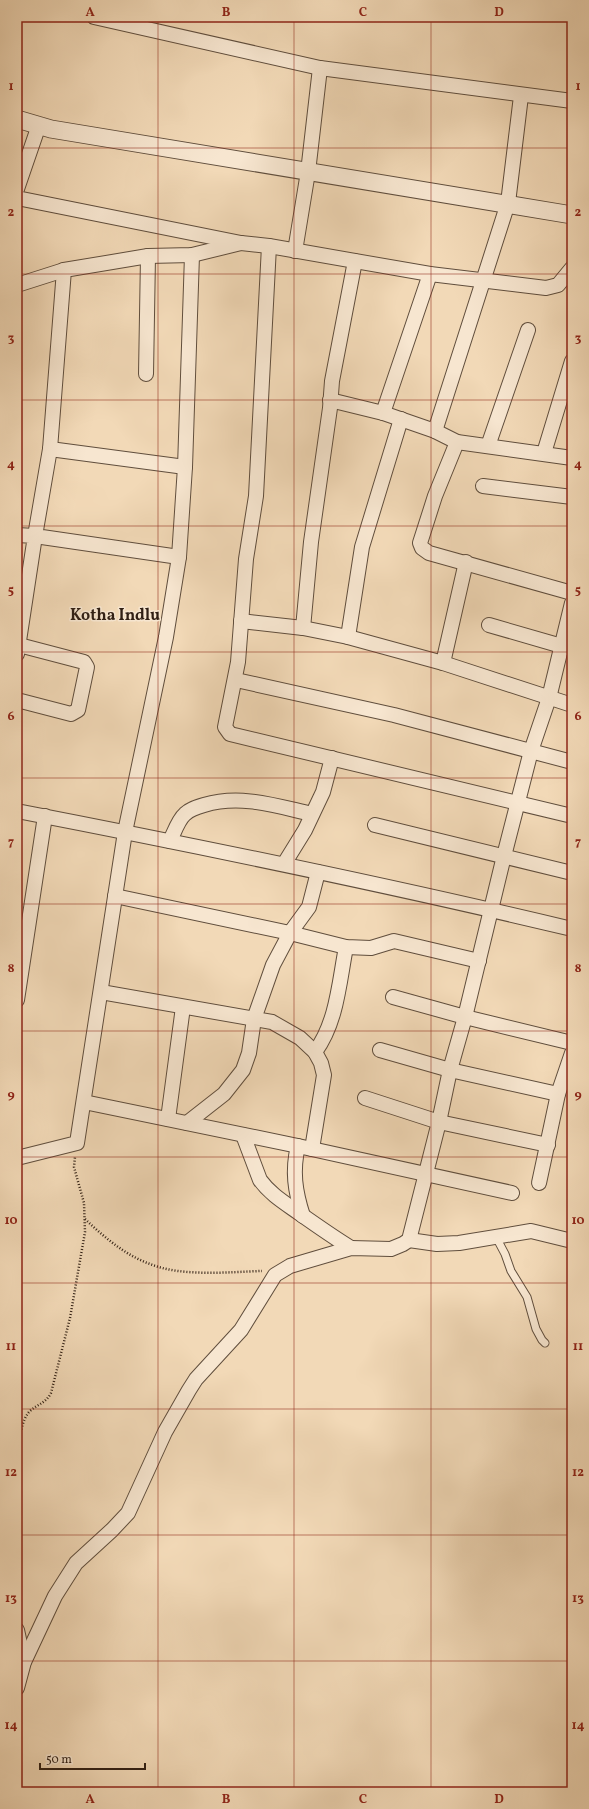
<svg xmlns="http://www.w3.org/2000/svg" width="589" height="1809" viewBox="0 0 589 1809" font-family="Vollkorn,serif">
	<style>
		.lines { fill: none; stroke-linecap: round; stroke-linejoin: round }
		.service-casing { stroke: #604e3d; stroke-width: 9 }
		.minor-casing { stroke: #604e3d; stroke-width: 16 }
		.tertiary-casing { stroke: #604e3d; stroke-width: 19 }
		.path { stroke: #301f14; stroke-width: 2.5; stroke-dasharray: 1 2; stroke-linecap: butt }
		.service { stroke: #f7e6d0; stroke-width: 7 }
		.minor { stroke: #f7e6d0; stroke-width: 14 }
		.tertiary { stroke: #f7e6d0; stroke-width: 17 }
		.grid { fill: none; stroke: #8f2418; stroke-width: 1; stroke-opacity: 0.55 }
		.labels { text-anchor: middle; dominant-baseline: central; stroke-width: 3; stroke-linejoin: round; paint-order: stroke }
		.neighbourhood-label { font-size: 16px; font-weight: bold; fill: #301f14; stroke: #f7e6d0 }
		.neatline { fill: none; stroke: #8f2418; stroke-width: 1.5 }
		.grid-label { font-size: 13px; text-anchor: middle; font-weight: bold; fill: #8f2418 }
	</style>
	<rect width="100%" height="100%" fill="#f2d9b7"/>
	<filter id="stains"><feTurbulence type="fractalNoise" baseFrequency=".005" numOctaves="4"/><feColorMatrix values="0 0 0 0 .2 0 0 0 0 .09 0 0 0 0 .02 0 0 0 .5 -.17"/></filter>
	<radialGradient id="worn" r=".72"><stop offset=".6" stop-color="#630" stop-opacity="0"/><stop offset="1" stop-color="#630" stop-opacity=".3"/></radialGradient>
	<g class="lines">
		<defs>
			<path id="service" d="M496 1237 505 1254 511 1271 527 1297 536 1329 542 1340 545 1343"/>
			<g id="minor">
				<path d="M94 17 320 68 572 101"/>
				<path d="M17 189 39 125"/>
				<path d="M17 198 241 243 269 246 430 274 546 288 558 285 572 268"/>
				<path d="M269 246 256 496 246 559 238 662 225 727 230 734 572 816"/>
				<path d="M295 251 308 172 320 68"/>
				<path d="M17 285 64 270"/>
				<path d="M146 374 148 256"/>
				<path d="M330 400 383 413 435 431 457 442 572 458"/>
				<path d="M383 413 430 274"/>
				<path d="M435 431 508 203 521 96"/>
				<path d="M457 442 435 496 420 543 422 548 429 553 572 593"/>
				<path d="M488 446 528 330"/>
				<path d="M50 449 185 467"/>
				<path d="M544 453 572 361"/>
				<path d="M483 486 572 497"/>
				<path d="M17 535 35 536 17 654"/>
				<path d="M179 557 35 536 50 449 64 270 148 256 192 255 241 243"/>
				<path d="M241 621 303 628 348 637 443 663 572 705"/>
				<path d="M489 625 572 649"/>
				<path d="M303 628 311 542 330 408 332 381 355 261"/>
				<path d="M348 637 362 547 401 419"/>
				<path d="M443 663 466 562"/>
				<path d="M236 680 394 715 572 762"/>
				<path d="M17 700 71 714 78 710 87 667 84 662 19 645"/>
				<path d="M17 811C203 847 388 885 572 929"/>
				<path d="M375 825 572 873"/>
				<path d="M170 841C174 833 178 820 185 814 190 809 197 807 204 805 241 794 276 806 312 814"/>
				<path d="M284 864 305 830 323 792 332 758"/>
				<path d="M115 896 290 933 346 947 371 948 394 941 479 961"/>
				<path d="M101 992 272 1022 300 1038 315 1052 321 1063 324 1075 312 1149"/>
				<path d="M393 997 465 1017 572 1043"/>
				<path d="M17 1000 45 816"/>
				<path d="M380 1050 450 1070 558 1094"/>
				<path d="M315 1052C337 1022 339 983 346 947"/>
				<path d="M365 1098 439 1122 548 1145"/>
				<path d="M84 1102 298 1146 512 1193"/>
				<path d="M168 1119 183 1007"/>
				<path d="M187 1123 224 1094 243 1070 249 1053 254 1019 273 965 290 933 309 907 318 872"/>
				<path d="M243 1135 260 1180C270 1194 285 1203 299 1213 316 1225 333 1237 351 1248"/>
				<path d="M298 1146C292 1171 295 1191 303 1216"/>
				<path d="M17 1158 77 1143 125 832 166 637 179 557 185 467 192 255"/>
				<path d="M539 1183 558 1094 572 1053"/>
				<path d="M409 1240 437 1244 459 1243 531 1231 572 1241"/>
				<path d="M17 1630 24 1662"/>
				<path d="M17 1688 24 1662 55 1596 76 1563 112 1530 128 1513 165 1432 189 1390 196 1379 241 1330 275 1275 290 1266 351 1248 391 1249 403 1244 409 1240 439 1122 450 1070 465 1017 504 856 531 751 549 698 572 603"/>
			</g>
			<path id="tertiary" d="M17 119 51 129 572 215"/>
		</defs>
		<use href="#service" class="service-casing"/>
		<use href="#minor" class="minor-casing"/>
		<use href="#tertiary" class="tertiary-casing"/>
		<g class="path">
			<path d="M85 1219C104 1237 125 1255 150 1264 182 1277 228 1272 262 1271"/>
			<path d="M17 1450C20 1439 21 1420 30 1411 38 1404 46 1403 51 1393L70 1318 85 1232 84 1203 74 1167 75 1157"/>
		</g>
		<use href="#service" class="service"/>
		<use href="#minor" class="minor"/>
		<use href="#tertiary" class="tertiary"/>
	</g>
	<path class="grid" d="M158 17V1792M294 17V1792M431 17V1792M17 148H572M17 274H572M17 400H572M17 526H572M17 652H572M17 778H572M17 904H572M17 1031H572M17 1157H572M17 1283H572M17 1409H572M17 1535H572M17 1661H572"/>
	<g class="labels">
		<g class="neighbourhood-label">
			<text x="115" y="616">Kotha Indlu</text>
		</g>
	</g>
	<rect width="589" height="1809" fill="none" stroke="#f2d9b7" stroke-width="44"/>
	<path d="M40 1763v6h105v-6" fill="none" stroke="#301f14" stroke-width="2"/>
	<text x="46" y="1763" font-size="12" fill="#301f14" stroke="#f7e6d0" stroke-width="3" paint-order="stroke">50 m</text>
	<rect x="22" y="22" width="545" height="1765" class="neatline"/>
	<g class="grid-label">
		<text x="90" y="16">A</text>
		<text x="226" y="16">B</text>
		<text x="363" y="16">C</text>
		<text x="499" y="16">D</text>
		<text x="11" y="90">1</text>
		<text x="578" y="90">1</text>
		<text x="11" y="216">2</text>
		<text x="578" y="216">2</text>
		<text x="11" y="342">3</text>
		<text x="578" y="342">3</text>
		<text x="11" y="468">4</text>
		<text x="578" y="468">4</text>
		<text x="11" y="594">5</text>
		<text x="578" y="594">5</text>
		<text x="11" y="720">6</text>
		<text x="578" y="720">6</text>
		<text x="11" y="846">7</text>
		<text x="578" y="846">7</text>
		<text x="11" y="972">8</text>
		<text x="578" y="972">8</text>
		<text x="11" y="1098">9</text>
		<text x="578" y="1098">9</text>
		<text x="11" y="1224">10</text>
		<text x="578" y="1224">10</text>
		<text x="11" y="1350">11</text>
		<text x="578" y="1350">11</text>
		<text x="11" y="1476">12</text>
		<text x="578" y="1476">12</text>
		<text x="11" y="1602">13</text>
		<text x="578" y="1602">13</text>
		<text x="11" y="1729">14</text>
		<text x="578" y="1729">14</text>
		<text x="90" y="1803">A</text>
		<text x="226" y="1803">B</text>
		<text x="363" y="1803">C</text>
		<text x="499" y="1803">D</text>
	</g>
	<rect width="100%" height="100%" filter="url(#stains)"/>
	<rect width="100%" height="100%" fill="url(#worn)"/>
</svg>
